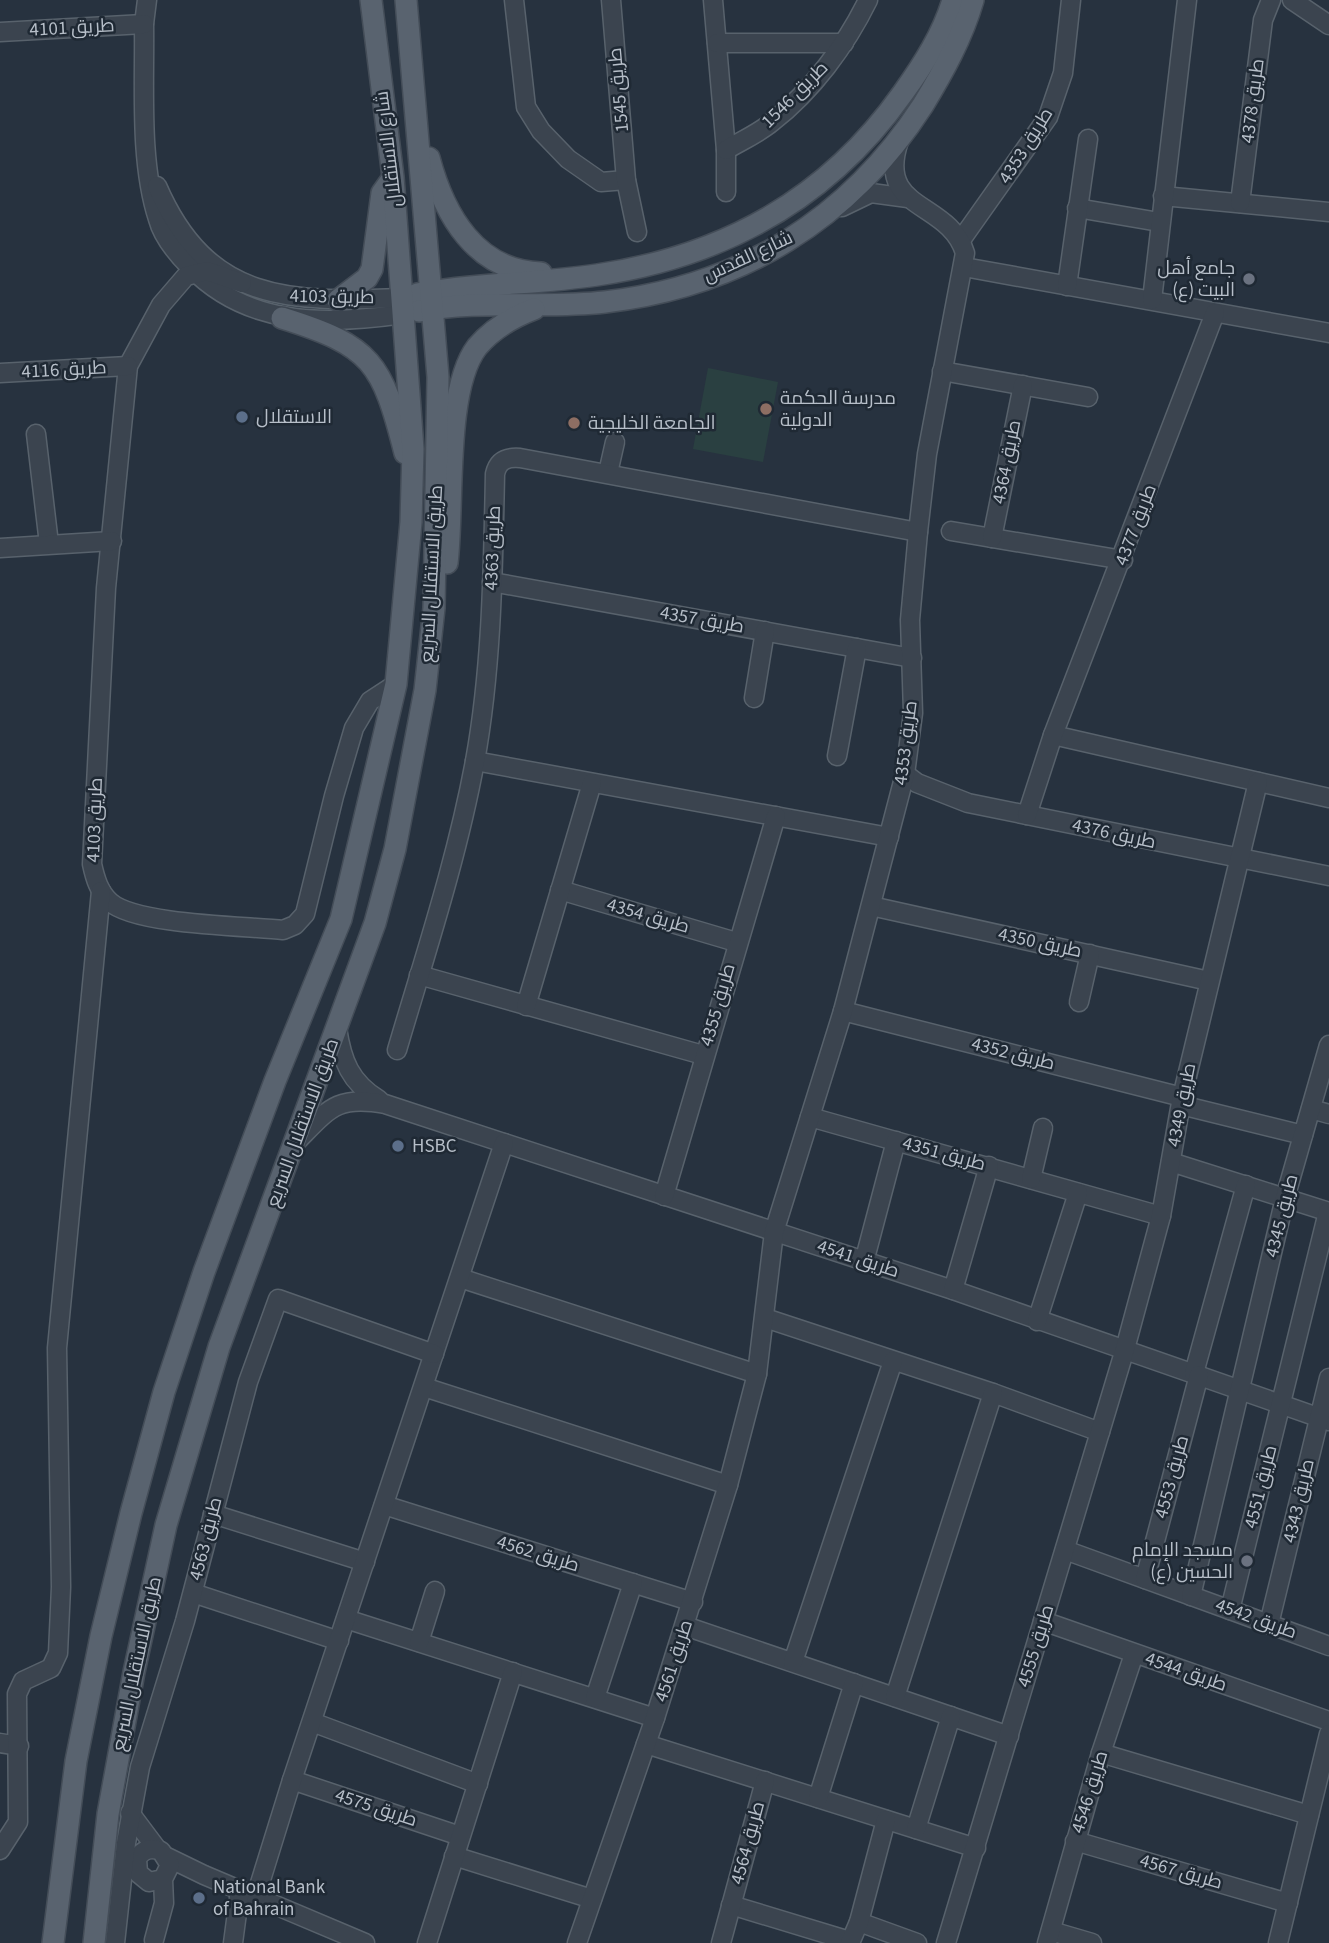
<svg xmlns="http://www.w3.org/2000/svg" width="1329" height="1943" viewBox="0 0 1329 1943" font-family="'Source Sans 3',Cairo,sans-serif">
	<style>
		.green { fill: #2a4041 }
		.lines { fill: none; stroke-linecap: round; stroke-linejoin: round }
		.minor-casing { stroke: #58626c; stroke-width: 21 }
		.major-casing { stroke: #444d58; stroke-width: 24 }
		.minor { stroke: #3b444f; stroke-width: 18 }
		.major { stroke: #59636f; stroke-width: 21 }
		.worship-dot { fill: #6b7280; stroke: #1f2934; stroke-width: 2.5 }
		.education-dot { fill: #8d6e63; stroke: #1f2934; stroke-width: 2.5 }
		.service-dot { fill: #5c6f8a; stroke: #1f2934; stroke-width: 2.5 }
		.labels { text-anchor: middle; dominant-baseline: central; stroke-width: 5; stroke-linejoin: round; paint-order: stroke }
		.street-label { font-size: 19px; fill: #b7bfc9; stroke: #1f2934 }
		.poi-label { font-size: 19px; fill: #b7bfc9; stroke: #1f2934; text-anchor: start }
	</style>
	<rect width="100%" height="100%" fill="#27323f"/>
	<path class="green" d="M708 368 778 382 763 462 693 449Z"/>
	<g class="lines">
		<defs>
			<g id="minor">
				<path d="M147 0 144 24C145 85 139 161 158 219 163 238 177 254 190 267 248 327 326 325 403 314"/>
				<path d="M514 0 526 107 541 131 568 159 601 182 626 180"/>
				<path d="M611 0 626 180 637 232"/>
				<path d="M713 0 726 150V192"/>
				<path d="M1292 0 1329 25"/>
				<path d="M0 32 144 24"/>
				<path d="M717 43H844"/>
				<path d="M726 150C741 141 759 133 772 122 812 91 846 45 868 0"/>
				<path d="M157 186C208 304 290 302 402 298"/>
				<path d="M1163 196 1329 212"/>
				<path d="M1240 203 1263 20 1271 0"/>
				<path d="M842 207 871 193 908 198"/>
				<path d="M1077 208 1159 222"/>
				<path d="M961 240 1048 117 1063 73 1071 0"/>
				<path d="M964 267 1329 333"/>
				<path d="M242 283 207 271 186 276 161 305 128 366 106 588 92 864C95 878 99 892 110 902 136 925 245 926 283 930L295 925 305 914 334 796 354 728 370 701 396 684"/>
				<path d="M1067 286 1088 139"/>
				<path d="M1152 300 1187 0"/>
				<path d="M942 371 1088 397"/>
				<path d="M0 373 128 366"/>
				<path d="M36 434 49 544"/>
				<path d="M608 473 615 442"/>
				<path d="M951 531 1123 560"/>
				<path d="M992 538 1023 385"/>
				<path d="M0 548 112 541"/>
				<path d="M492 582 912 658"/>
				<path d="M754 698 765 631"/>
				<path d="M1053 735 1329 798"/>
				<path d="M837 756 857 648"/>
				<path d="M475 761 889 837"/>
				<path d="M905 774 917 783 968 803 1329 876"/>
				<path d="M1027 815 1053 735 1215 313"/>
				<path d="M560 890 736 942"/>
				<path d="M871 906 1209 981"/>
				<path d="M419 975 703 1055"/>
				<path d="M1079 1002 1090 954"/>
				<path d="M526 1006 592 783"/>
				<path d="M843 1011 1182 1097"/>
				<path d="M337 1028C342 1061 350 1082 379 1100"/>
				<path d="M397 1050C425 955 457 859 475 761 492 667 493 570 495 474 498 460 507 457 520 458L918 532"/>
				<path d="M1181 1105 1303 1135"/>
				<path d="M1311 1109 1329 1114"/>
				<path d="M810 1117 1161 1216"/>
				<path d="M295 1143C329 1109 336 1095 385 1104L953 1290 1329 1421"/>
				<path d="M1171 1162 1329 1212"/>
				<path d="M1031 1179 1043 1128"/>
				<path d="M664 1196 776 816"/>
				<path d="M864 1262 896 1141"/>
				<path d="M460 1278 757 1374"/>
				<path d="M953 1290 989 1166"/>
				<path d="M765 1318 993 1393 1100 1432"/>
				<path d="M1037 1321 1078 1193"/>
				<path d="M1194 1373 1246 1185"/>
				<path d="M424 1387 728 1485"/>
				<path d="M384 1505 693 1602"/>
				<path d="M213 1514 365 1562"/>
				<path d="M1065 1550 1329 1646"/>
				<path d="M1145 1579 1199 1375"/>
				<path d="M193 1593 339 1641"/>
				<path d="M1191 1596 1285 1198 1329 1045"/>
				<path d="M1230 1610 1328 1212"/>
				<path d="M346 1619 655 1718"/>
				<path d="M1043 1621 1329 1721"/>
				<path d="M1269 1624 1329 1378"/>
				<path d="M685 1626 1009 1736"/>
				<path d="M419 1642 435 1591"/>
				<path d="M793 1662 893 1361"/>
				<path d="M895 1697 993 1393"/>
				<path d="M595 1698 633 1583"/>
				<path d="M312 1722 478 1784"/>
				<path d="M0 1743 19 1746"/>
				<path d="M646 1744 976 1848"/>
				<path d="M1101 1753 1309 1815"/>
				<path d="M292 1780 460 1836"/>
				<path d="M818 1798 854 1683"/>
				<path d="M130 1813 157 1849"/>
				<path d="M916 1829 951 1716"/>
				<path d="M1075 1841 1288 1903"/>
				<path d="M0 1850 18 1822 17 1694 23 1681 51 1668 58 1653 61 1587 57 1348 101 891"/>
				<path d="M454 1856 592 1899"/>
				<path d="M167 1857 204 1875 365 1943"/>
				<path d="M256 1896 292 1780 504 1143"/>
				<path d="M731 1905 850 1941"/>
				<path d="M859 1922 917 1943"/>
				<path d="M1051 1931 1092 1943"/>
				<path d="M154 1940 164 1903 163 1879 170 1865 161 1851C151 1847 142 1849 137 1859L138 1873 149 1882 163 1879"/>
				<path d="M115 1943 126 1843 140 1767 185 1621 248 1382 278 1299 434 1354"/>
				<path d="M233 1943 240 1890"/>
				<path d="M427 1943 513 1672"/>
				<path d="M577 1943 655 1718 728 1485 757 1374 774 1232 843 1011 905 774 913 713 910 620 918 532 927 454 965 253C949 200 875 212 899 141"/>
				<path d="M721 1943 765 1781"/>
				<path d="M850 1943 859 1922 886 1820"/>
				<path d="M946 1943 1125 1349 1161 1216 1182 1097 1258 782"/>
				<path d="M1047 1943 1101 1753 1134 1654"/>
				<path d="M1278 1943 1329 1734"/>
			</g>
			<g id="major">
				<path d="M429 158C444 215 476 271 541 273"/>
				<path d="M417 294C476 283 538 284 597 275 725 256 828 199 903 93 923 65 943 34 953 0"/>
				<path d="M338 300 367 278 372 269 382 193 392 179"/>
				<path d="M419 311C480 299 544 309 605 302 741 286 849 220 923 105 943 72 962 38 973 0"/>
				<path d="M282 318C372 346 382 362 405 453"/>
				<path d="M447 563C454 507 444 390 477 347 492 329 513 317 534 309"/>
				<path d="M53 1943 76 1761 101 1636 131 1513 164 1392 204 1272 275 1081 341 919 396 684 411 522 413 449 393 177 371 0"/>
				<path d="M94 1943 108 1814 134 1672 166 1525 219 1347 375 923 395 849 425 690 434 608 438 377 406 0"/>
			</g>
		</defs>
		<use href="#minor" class="minor-casing"/>
		<use href="#major" class="major-casing"/>
		<use href="#minor" class="minor"/>
		<use href="#major" class="major"/>
	</g>
	<g class="worship-dot">
		<circle cx="1249" cy="279" r="7"/>
		<circle cx="1247" cy="1561" r="7"/>
	</g>
	<g class="education-dot">
		<circle cx="766" cy="409" r="7"/>
		<circle cx="574" cy="423" r="7"/>
	</g>
	<g class="service-dot">
		<circle cx="242" cy="417" r="7"/>
		<circle cx="398" cy="1146" r="7"/>
		<circle cx="199" cy="1898" r="7"/>
	</g>
	<g class="labels">
		<g class="street-label">
			<text transform="translate(72 28) rotate(-3)">طريق 4101</text>
			<text transform="translate(619 90) rotate(-95)">طريق 1545</text>
			<text transform="translate(795 95) rotate(-45)">طريق 1546</text>
			<text transform="translate(1253 101) rotate(-83)">طريق 4378</text>
			<text transform="translate(1026 146) rotate(-58)">طريق 4353</text>
			<text transform="translate(389 149) rotate(-97)">شارع الاستقلال</text>
			<text transform="translate(748 257) rotate(-25)">شارع القدس</text>
			<text transform="translate(332 297) rotate(1)">طريق 4103</text>
			<text transform="translate(64 370) rotate(-3)">طريق 4116</text>
			<text transform="translate(1007 462) rotate(-79)">طريق 4364</text>
			<text transform="translate(1136 525) rotate(-69)">طريق 4377</text>
			<text transform="translate(493 548) rotate(-88)">طريق 4363</text>
			<text transform="translate(432 574) rotate(-87)">طريق الاستقلال السريع</text>
			<text transform="translate(702 620) rotate(10)">طريق 4357</text>
			<text transform="translate(906 743) rotate(-83)">طريق 4353</text>
			<text transform="translate(95 820) rotate(-88)">طريق 4103</text>
			<text transform="translate(1114 834) rotate(12)">طريق 4376</text>
			<text transform="translate(648 916) rotate(16)">طريق 4354</text>
			<text transform="translate(1040 943) rotate(12)">طريق 4350</text>
			<text transform="translate(718 1005) rotate(-74)">طريق 4355</text>
			<text transform="translate(1013 1054) rotate(14)">طريق 4352</text>
			<text transform="translate(1182 1105) rotate(-79)">طريق 4349</text>
			<text transform="translate(303 1123) rotate(-70)">طريق الاستقلال السريع</text>
			<text transform="translate(944 1154) rotate(15)">طريق 4351</text>
			<text transform="translate(1282 1216) rotate(-76)">طريق 4345</text>
			<text transform="translate(858 1259) rotate(18)">طريق 4541</text>
			<text transform="translate(1172 1477) rotate(-75)">طريق 4553</text>
			<text transform="translate(1261 1487) rotate(-76)">طريق 4551</text>
			<text transform="translate(1299 1501) rotate(-77)">طريق 4343</text>
			<text transform="translate(206 1539) rotate(-76)">طريق 4563</text>
			<text transform="translate(538 1554) rotate(17)">طريق 4562</text>
			<text transform="translate(1256 1619) rotate(20)">طريق 4542</text>
			<text transform="translate(1036 1646) rotate(-73)">طريق 4555</text>
			<text transform="translate(674 1661) rotate(-72)">طريق 4561</text>
			<text transform="translate(137 1664) rotate(-78)">طريق الاستقلال السريع</text>
			<text transform="translate(1186 1672) rotate(19)">طريق 4544</text>
			<text transform="translate(1090 1792) rotate(-73)">طريق 4546</text>
			<text transform="translate(376 1808) rotate(18)">طريق 4575</text>
			<text transform="translate(748 1843) rotate(-75)">طريق 4564</text>
			<text transform="translate(1181 1872) rotate(16)">طريق 4567</text>
		</g>
		<g class="poi-label">
			<text x="1235" y="268" text-anchor="end">جامع أهل<tspan x="1235" dy="22">البيت (ع)</tspan></text>
			<text x="780" y="398">مدرسة الحكمة<tspan x="780" dy="22">الدولية</tspan></text>
			<text x="256" y="417">الاستقلال</text>
			<text x="588" y="423">الجامعة الخليجية</text>
			<text x="412" y="1146">HSBC</text>
			<text x="1233" y="1550" text-anchor="end">مسجد الإمام<tspan x="1233" dy="22">الحسين (ع)</tspan></text>
			<text x="213" y="1887">National Bank<tspan x="213" dy="22">of Bahrain</tspan></text>
		</g>
	</g>
</svg>
